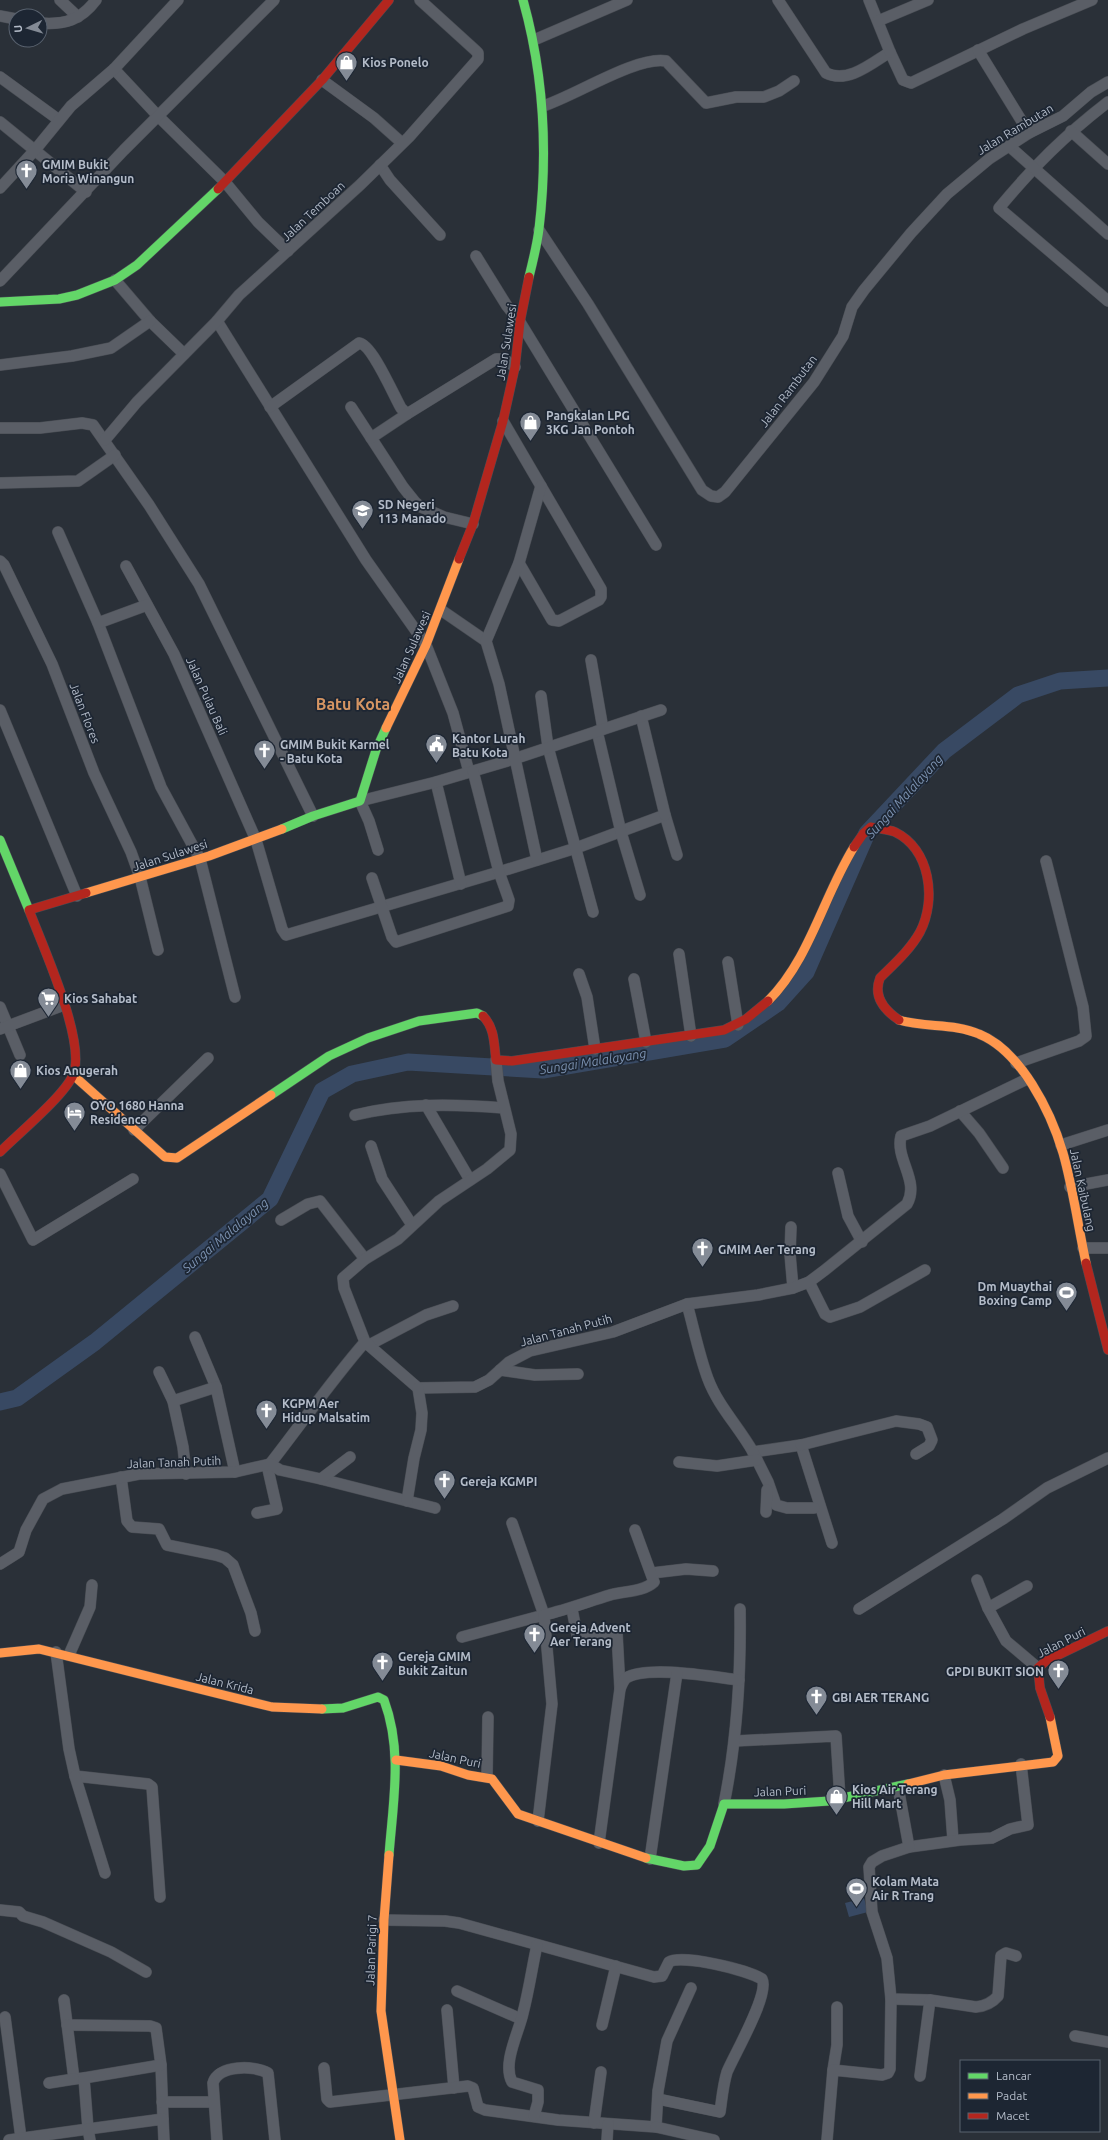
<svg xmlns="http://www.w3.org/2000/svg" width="1108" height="2140" viewBox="0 0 1108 2140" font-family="Ubuntu,sans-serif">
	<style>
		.water { fill: #384963 }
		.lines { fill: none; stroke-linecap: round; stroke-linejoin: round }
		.river { stroke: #384963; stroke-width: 17 }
		.street-casing { stroke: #484c53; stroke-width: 12 }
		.fast-casing { stroke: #484c53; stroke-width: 10 }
		.slow-casing { stroke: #484c53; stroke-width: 10 }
		.jam-casing { stroke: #484c53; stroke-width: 10 }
		.street { stroke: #5a5e66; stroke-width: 11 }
		.fast { stroke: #63d668; stroke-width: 9 }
		.slow { stroke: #ff974d; stroke-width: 9 }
		.jam { stroke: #b3261e; stroke-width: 9 }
		.labels { text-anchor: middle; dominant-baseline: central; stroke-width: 3.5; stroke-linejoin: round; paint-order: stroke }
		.poi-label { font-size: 12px; font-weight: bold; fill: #b4bcc9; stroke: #1d2633; text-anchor: start }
		.street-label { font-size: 12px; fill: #b4bcc9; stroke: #1d2633 }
		.water-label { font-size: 13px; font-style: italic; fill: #7c92b1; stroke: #1d2633 }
		.district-label { font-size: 16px; font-weight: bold; fill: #d59563; stroke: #1d2633 }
	</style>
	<rect width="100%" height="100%" fill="#2a3038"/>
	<path class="water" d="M864 1898 868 1912 849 1917 845 1903Z"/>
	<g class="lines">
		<path class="river" d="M0 1402 17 1398 95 1342 270 1199 322 1091 352 1074 408 1062 543 1070 725 1039 778 1003 806 972 867 833 944 751 1018 695 1060 681 1108 678"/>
		<defs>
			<g id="street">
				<path d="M60 0 78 17"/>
				<path d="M778 0 826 73C848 84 872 63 890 52L903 80 911 83 1023 29 1092 0"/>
				<path d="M869 0 890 52"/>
				<path d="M0 16 16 19"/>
				<path d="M878 21 928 0"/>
				<path d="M40 23C65 25 81 20 96 0"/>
				<path d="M534 40 627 0"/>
				<path d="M978 50 1029 133"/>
				<path d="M114 69 158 116 225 182 258 222 288 251"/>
				<path d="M0 77 59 120"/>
				<path d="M322 80 374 118 402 143"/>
				<path d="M1108 102C1064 136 1034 166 999 208L1108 301"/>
				<path d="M543 106C575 96 636 56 666 61L706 103 736 97H764L779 91 794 81"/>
				<path d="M0 122 86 192"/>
				<path d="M1071 131 1108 164"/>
				<path d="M1009 146 1108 234"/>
				<path d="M380 165 390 180 440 235"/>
				<path d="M0 188 35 150 71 106 114 69 178 0"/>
				<path d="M539 230 588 304 702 490 711 496 718 497 725 492 814 382 843 336 852 307 864 290 911 233 947 194 989 159 1029 133 1063 116 1091 92 1108 82"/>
				<path d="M476 256 507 306 520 322 656 545"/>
				<path d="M115 280 150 321 184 354"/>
				<path d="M0 281 124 150 274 0"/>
				<path d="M217 321 366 560 426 645 453 713 469 772"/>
				<path d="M0 365 72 356 111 348 150 321"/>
				<path d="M270 407 359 343C372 344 394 396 401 408L407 414 496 359H504L515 367"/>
				<path d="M351 407 403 487 415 502 421 507 444 517 473 524"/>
				<path d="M503 421 601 589V597L599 600 559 621 552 620 519 563"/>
				<path d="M0 428H40L82 423 93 425 149 505 199 584 313 816"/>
				<path d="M371 438 407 414"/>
				<path d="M105 440 137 402 217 321 239 295 360 185 409 137 478 59V53L475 50 420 0"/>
				<path d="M0 483 78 481 115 455"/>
				<path d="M58 532 98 623 161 787 200 859 235 997"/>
				<path d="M0 561 4 565 52 664 94 773 131 852 140 877 158 950"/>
				<path d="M126 566 174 654 256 840 282 929 286 935 499 872 576 848 665 815 677 855"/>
				<path d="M441 610 486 641"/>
				<path d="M98 623 147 605"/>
				<path d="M591 660 603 729"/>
				<path d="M541 696 548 747 593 912"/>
				<path d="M0 710 77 896"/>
				<path d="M641 716 665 815"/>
				<path d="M597 731 621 832 640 895"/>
				<path d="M436 782 461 884"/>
				<path d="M378 850 369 821 360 801 436 782 514 759 661 710"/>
				<path d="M537 860 499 684 486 641 519 563 541 486"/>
				<path d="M372 878 392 937 396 942 508 906 509 900 499 872 473 771"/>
				<path d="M679 954 691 1036"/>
				<path d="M728 962 738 1025"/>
				<path d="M579 974 587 997 595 1049"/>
				<path d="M634 979 646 1042"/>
				<path d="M0 1007 20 1055"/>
				<path d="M0 1029 64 1005"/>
				<path d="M1016 1063 1079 1041 1086 1036 1083 1007 1046 861"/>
				<path d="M426 1105 470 1180"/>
				<path d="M960 1111 979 1133 1003 1168"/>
				<path d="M355 1115C404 1103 453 1104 504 1108"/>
				<path d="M134 1130 208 1058"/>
				<path d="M1061 1145 1108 1130"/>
				<path d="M371 1146 382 1179 412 1225"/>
				<path d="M838 1173 848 1216 862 1242"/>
				<path d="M0 1174 33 1240 133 1179"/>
				<path d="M1070 1187 1108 1180"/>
				<path d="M281 1220 308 1204 320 1201 365 1259"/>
				<path d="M791 1227 790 1254 793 1288"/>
				<path d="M1083 1248H1108"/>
				<path d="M809 1282 825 1314 830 1317 860 1307 925 1270"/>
				<path d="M687 1304C694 1329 699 1355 708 1379 718 1406 739 1427 753 1452L801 1445 832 1543"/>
				<path d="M195 1337 216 1387"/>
				<path d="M365 1342 344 1288 343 1278 365 1259 398 1239 439 1201 487 1169 510 1150 511 1134 498 1081 496 1060"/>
				<path d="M369 1345 426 1315 453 1306"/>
				<path d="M500 1370 535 1375 578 1374"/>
				<path d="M159 1372 173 1401"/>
				<path d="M801 1445 896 1421 919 1424 927 1427 932 1440 929 1446 916 1454"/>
				<path d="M753 1452 768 1482 776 1505 787 1508H814"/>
				<path d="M679 1462 717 1466 757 1460"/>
				<path d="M270 1464C302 1423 331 1381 365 1342L418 1388 475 1387 489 1380 509 1362 530 1351 613 1332 687 1304 758 1295 793 1288 809 1282 825 1270 907 1204C920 1181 895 1159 901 1136L930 1126 1027 1079"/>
				<path d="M186 1474 183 1447 173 1401 216 1387 235 1472"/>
				<path d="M121 1477 127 1521 132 1527 159 1529 167 1545 216 1555 225 1558 233 1565 251 1613 255 1631"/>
				<path d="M321 1479 435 1508"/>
				<path d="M407 1501 414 1458 421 1430 422 1413 418 1388"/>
				<path d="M766 1512 767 1490"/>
				<path d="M257 1513 277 1509 267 1465"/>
				<path d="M0 1564 19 1552 26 1530 43 1499 62 1489 139 1474 235 1472 270 1464 280 1470 321 1479 350 1457"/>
				<path d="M652 1573 686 1569 713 1571"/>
				<path d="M977 1580 988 1608 1006 1641 1038 1668"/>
				<path d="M988 1608 1027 1586"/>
				<path d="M572 1609 577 1635 617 1633 620 1689"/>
				<path d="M859 1609 1003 1519 1047 1488 1108 1458"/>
				<path d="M462 1637 544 1615 512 1523"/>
				<path d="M56 1652 69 1749 75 1776 148 1784 152 1787 160 1897"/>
				<path d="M69 1655 90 1607 92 1585"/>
				<path d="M735 1741 836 1736 840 1799"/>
				<path d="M944 1775 950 1800 953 1840"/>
				<path d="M75 1776 105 1873"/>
				<path d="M487 1776 488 1717"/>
				<path d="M724 1804C737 1740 741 1674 740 1609"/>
				<path d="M538 1821 552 1704 544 1615C566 1610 587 1602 610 1595 624 1591 643 1592 654 1582L635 1530"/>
				<path d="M599 1843 620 1689C622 1684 623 1681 626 1678 648 1665 713 1677 739 1680"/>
				<path d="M909 1847 960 1840 992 1838 1010 1829 1028 1825 1021 1764"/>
				<path d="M650 1859 677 1673"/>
				<path d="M0 1910 19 1912 23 1916 43 1922 111 1952 146 1972"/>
				<path d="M384 1920 445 1921 459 1923 654 1977 662 1976 669 1962C682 1954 748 1970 762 1979 770 1994 734 2055 727 2072 723 2085 722 2098 720 2112L658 2099"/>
				<path d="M457 1991 521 2019"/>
				<path d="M891 1999 930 2000 976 2007C986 2006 992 2003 998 1996L1001 1956 1006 1953 1016 1956"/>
				<path d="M64 2000 74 2079 84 2078"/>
				<path d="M447 2010 454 2088"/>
				<path d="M5 2017 21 2138"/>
				<path d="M67 2025 150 2026 156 2028 161 2065 163 2119"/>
				<path d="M602 2025 616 1966"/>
				<path d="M1075 2036 1108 2042"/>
				<path d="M324 2068 327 2099 330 2102 468 2086 473 2088 478 2107 485 2110 558 2120 656 2127 658 2091 667 2041 691 1988"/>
				<path d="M833 2070 837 2045V2007"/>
				<path d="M920 2076 930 2000"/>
				<path d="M49 2083 74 2079"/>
				<path d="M162 2102H214"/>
				<path d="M534 2116 538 2102V2090L512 2082C502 2063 519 2032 523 2013 529 1990 532 1968 537 1945"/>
				<path d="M594 2123 601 2072"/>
				<path d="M656 2127 714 2140"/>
				<path d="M9 2140 88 2129 84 2078 161 2065"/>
				<path d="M90 2140 88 2129 163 2119 164 2140"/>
				<path d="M217 2140 213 2083C218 2065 254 2065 268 2073L275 2140"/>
				<path d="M607 2140 608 2124"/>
				<path d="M827 2140 833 2070 882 2075 888 2073 890 2069 891 1999 887 1958 872 1912 869 1867 872 1862 882 1856 909 1847 898 1787"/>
			</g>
			<g id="fast">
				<path d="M523 0C544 75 548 152 539 229 537 245 533 261 529 277"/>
				<path d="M0 302 59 299 77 295 115 280 137 265 218 189"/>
				<path d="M282 829 313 816 360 801 376 750 386 728"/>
				<path d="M0 840 29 910"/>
				<path d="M271 1095 329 1056 368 1038 419 1021 477 1013 483 1016"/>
				<path d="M322 1709 343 1708 378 1697 384 1700C403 1751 393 1802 389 1855"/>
				<path d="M646 1858 684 1866 697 1865 710 1846 724 1804H784L829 1801 908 1784"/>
			</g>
			<g id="slow">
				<path d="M386 728 426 645 459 559"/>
				<path d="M86 893 209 856 282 829"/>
				<path d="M768 1001C810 959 823 897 854 847"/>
				<path d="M899 1020C925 1028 954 1023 979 1034 1021 1051 1051 1112 1063 1153 1073 1188 1078 1226 1086 1263"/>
				<path d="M73 1075 165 1157 177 1158 271 1095"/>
				<path d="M0 1653 39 1649 272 1707 322 1709"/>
				<path d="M396 1760 441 1766 468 1775 492 1779 518 1814 646 1858"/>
				<path d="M908 1784 944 1775 1053 1762 1058 1756 1050 1717"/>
				<path d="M389 1855 384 1920 381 2011 400 2140"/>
			</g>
			<g id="jam">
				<path d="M218 189 322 80 389 0"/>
				<path d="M459 559 473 524 503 421 515 367 520 322 529 277"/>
				<path d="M854 847 863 834 871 827C879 829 888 829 895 832 930 849 937 899 920 932 910 950 894 964 880 978 873 996 884 1010 899 1020"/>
				<path d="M483 1016C495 1028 494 1045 496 1060L512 1061 724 1030 746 1019 768 1001"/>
				<path d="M0 1152C18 1134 64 1096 73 1075 87 1042 42 945 29 910L86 893"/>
				<path d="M1086 1263 1108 1350"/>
				<path d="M1050 1717 1040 1688 1038 1668 1046 1661 1108 1631"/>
			</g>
		</defs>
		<use href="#street" class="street-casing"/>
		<use href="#fast" class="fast-casing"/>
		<use href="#slow" class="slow-casing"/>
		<use href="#jam" class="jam-casing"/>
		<use href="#street" class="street"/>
		<use href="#fast" class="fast"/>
		<use href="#slow" class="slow"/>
		<use href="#jam" class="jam"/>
	</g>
	<defs>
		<symbol id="shop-pin" viewBox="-11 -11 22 30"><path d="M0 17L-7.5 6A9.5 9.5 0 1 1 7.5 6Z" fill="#848b96" stroke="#1d2633"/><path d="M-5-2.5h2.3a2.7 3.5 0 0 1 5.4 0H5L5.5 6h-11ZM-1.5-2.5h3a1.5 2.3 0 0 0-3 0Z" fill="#fff"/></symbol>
		<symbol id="church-pin" viewBox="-11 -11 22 30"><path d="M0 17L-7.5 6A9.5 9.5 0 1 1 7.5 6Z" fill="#848b96" stroke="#1d2633"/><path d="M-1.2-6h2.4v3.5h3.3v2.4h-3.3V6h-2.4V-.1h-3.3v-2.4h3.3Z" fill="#fff"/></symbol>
		<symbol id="school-pin" viewBox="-11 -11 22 30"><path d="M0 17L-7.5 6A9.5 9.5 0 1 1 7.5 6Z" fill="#848b96" stroke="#1d2633"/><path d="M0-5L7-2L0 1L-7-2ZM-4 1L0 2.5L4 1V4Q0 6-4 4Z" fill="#fff"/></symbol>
		<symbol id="civic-pin" viewBox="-11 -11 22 30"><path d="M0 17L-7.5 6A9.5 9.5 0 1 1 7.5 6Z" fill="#848b96" stroke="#1d2633"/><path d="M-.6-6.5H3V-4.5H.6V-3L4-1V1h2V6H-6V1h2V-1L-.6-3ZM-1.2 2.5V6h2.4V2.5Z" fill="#fff"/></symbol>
		<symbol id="supermarket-pin" viewBox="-11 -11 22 30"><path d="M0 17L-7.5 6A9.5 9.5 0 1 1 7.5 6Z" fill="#848b96" stroke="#1d2633"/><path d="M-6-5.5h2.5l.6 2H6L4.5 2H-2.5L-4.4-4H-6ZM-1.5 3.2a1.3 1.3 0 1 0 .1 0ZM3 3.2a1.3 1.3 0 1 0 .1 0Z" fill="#fff"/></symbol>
		<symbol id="hotel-pin" viewBox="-11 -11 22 30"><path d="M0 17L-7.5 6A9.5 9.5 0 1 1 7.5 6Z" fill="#848b96" stroke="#1d2633"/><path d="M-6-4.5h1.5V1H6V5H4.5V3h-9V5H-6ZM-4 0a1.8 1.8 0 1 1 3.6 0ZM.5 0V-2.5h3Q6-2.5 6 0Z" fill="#fff"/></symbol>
		<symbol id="stadium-pin" viewBox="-11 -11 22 30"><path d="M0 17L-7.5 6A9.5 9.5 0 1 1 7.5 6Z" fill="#848b96" stroke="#1d2633"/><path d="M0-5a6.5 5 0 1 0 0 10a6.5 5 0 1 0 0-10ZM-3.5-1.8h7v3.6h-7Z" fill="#fff"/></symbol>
	</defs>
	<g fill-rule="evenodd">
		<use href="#shop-pin" x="334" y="50" width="25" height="34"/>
		<use href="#church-pin" x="14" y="158" width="25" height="34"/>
		<use href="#shop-pin" x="518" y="410" width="25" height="34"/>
		<use href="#school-pin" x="350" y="498" width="25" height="34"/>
		<use href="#civic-pin" x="424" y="732" width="25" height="34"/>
		<use href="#church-pin" x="252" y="738" width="25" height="34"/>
		<use href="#supermarket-pin" x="36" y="986" width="25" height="34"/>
		<use href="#shop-pin" x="8" y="1058" width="25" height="34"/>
		<use href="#hotel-pin" x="62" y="1100" width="25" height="34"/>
		<use href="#church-pin" x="690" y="1236" width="25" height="34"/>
		<use href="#stadium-pin" x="1054" y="1280" width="25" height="34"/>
		<use href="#church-pin" x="254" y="1398" width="25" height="34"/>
		<use href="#church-pin" x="432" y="1468" width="25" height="34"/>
		<use href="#church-pin" x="522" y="1622" width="25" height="34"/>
		<use href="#church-pin" x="370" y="1650" width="25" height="34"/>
		<use href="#church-pin" x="1046" y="1658" width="25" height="34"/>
		<use href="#church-pin" x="804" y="1684" width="25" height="34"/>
		<use href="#shop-pin" x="824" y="1784" width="25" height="34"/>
		<use href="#stadium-pin" x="844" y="1876" width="25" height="34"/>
	</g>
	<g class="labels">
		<g class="poi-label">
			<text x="362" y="62">Kios Ponelo</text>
			<text x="42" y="164">GMIM Bukit<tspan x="42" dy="14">Moria Winangun</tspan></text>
			<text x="546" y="415">Pangkalan LPG<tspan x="546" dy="14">3KG Jan Pontoh</tspan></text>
			<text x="378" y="504">SD Negeri<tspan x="378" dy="14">113 Manado</tspan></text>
			<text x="452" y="738">Kantor Lurah<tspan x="452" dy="14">Batu Kota</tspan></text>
			<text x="280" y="744">GMIM Bukit Karmel<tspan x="280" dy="14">- Batu Kota</tspan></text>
			<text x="64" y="998">Kios Sahabat</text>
			<text x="36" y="1070">Kios Anugerah</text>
			<text x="90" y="1105">OYO 1680 Hanna<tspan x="90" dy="14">Residence</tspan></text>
			<text x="718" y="1249">GMIM Aer Terang</text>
			<text x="1052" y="1286" text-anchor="end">Dm Muaythai<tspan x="1052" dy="14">Boxing Camp</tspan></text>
			<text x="282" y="1403">KGPM Aer<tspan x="282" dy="14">Hidup Malsatim</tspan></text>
			<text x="460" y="1481">Gereja KGMPI</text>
			<text x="550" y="1627">Gereja Advent<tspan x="550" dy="14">Aer Terang</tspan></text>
			<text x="398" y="1656">Gereja GMIM<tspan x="398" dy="14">Bukit Zaitun</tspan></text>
			<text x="1044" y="1671" text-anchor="end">GPDI BUKIT SION</text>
			<text x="832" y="1697">GBI AER TERANG</text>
			<text x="852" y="1789">Kios Air Terang<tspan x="852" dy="14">Hill Mart</tspan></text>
			<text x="872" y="1881">Kolam Mata<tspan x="872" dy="14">Air R Trang</tspan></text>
		</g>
		<g class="street-label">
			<text transform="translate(1015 129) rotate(-31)">Jalan Rambutan</text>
			<text transform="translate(313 211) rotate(-43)">Jalan Temboan</text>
			<text transform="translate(506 342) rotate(-81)">Jalan Sulawesi</text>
			<text transform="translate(788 391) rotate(-53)">Jalan Rambutan</text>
			<text transform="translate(411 647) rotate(-66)">Jalan Sulawesi</text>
			<text transform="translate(207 696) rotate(66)">Jalan Pulau Bali</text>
			<text transform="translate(85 713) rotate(69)">Jalan Flores</text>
			<text transform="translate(170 855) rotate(-18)">Jalan Sulawesi</text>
			<text transform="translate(1083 1190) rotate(78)">Jalan Kaibulang</text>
			<text transform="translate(566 1330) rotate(-15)">Jalan Tanah Putih</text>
			<text transform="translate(174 1462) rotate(-2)">Jalan Tanah Putih</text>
			<text transform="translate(1061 1642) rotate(-27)">Jalan Puri</text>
			<text transform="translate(225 1683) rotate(14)">Jalan Krida</text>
			<text transform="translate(455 1758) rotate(12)">Jalan Puri</text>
			<text transform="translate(780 1791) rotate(-2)">Jalan Puri</text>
			<text transform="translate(371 1950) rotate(-88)">Jalan Parigi 7</text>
		</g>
		<g class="water-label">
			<text transform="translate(904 796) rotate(-48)">Sungai Malalayang</text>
			<text transform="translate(593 1061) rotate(-9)">Sungai Malalayang</text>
			<text transform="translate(225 1235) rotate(-40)">Sungai Malalayang</text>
		</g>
		<g class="district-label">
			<text x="353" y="704">Batu Kota</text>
		</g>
	</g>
	<rect x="960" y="2060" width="140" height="72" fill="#1d2633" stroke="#59626f"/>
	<rect x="968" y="2073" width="20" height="6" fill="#63d668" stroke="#59626f"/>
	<text x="996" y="2080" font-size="12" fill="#b4bcc9">Lancar</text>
	<rect x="968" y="2093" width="20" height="6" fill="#ff974d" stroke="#59626f"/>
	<text x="996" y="2100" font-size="12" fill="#b4bcc9">Padat</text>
	<rect x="968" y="2113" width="20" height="6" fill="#b3261e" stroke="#59626f"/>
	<text x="996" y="2120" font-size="12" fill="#b4bcc9">Macet</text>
	<g transform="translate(28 28) rotate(265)"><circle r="19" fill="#1d2633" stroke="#59626f"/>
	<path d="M0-3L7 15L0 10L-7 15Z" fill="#848b96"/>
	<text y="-6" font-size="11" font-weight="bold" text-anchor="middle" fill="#b4bcc9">U</text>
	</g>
</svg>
